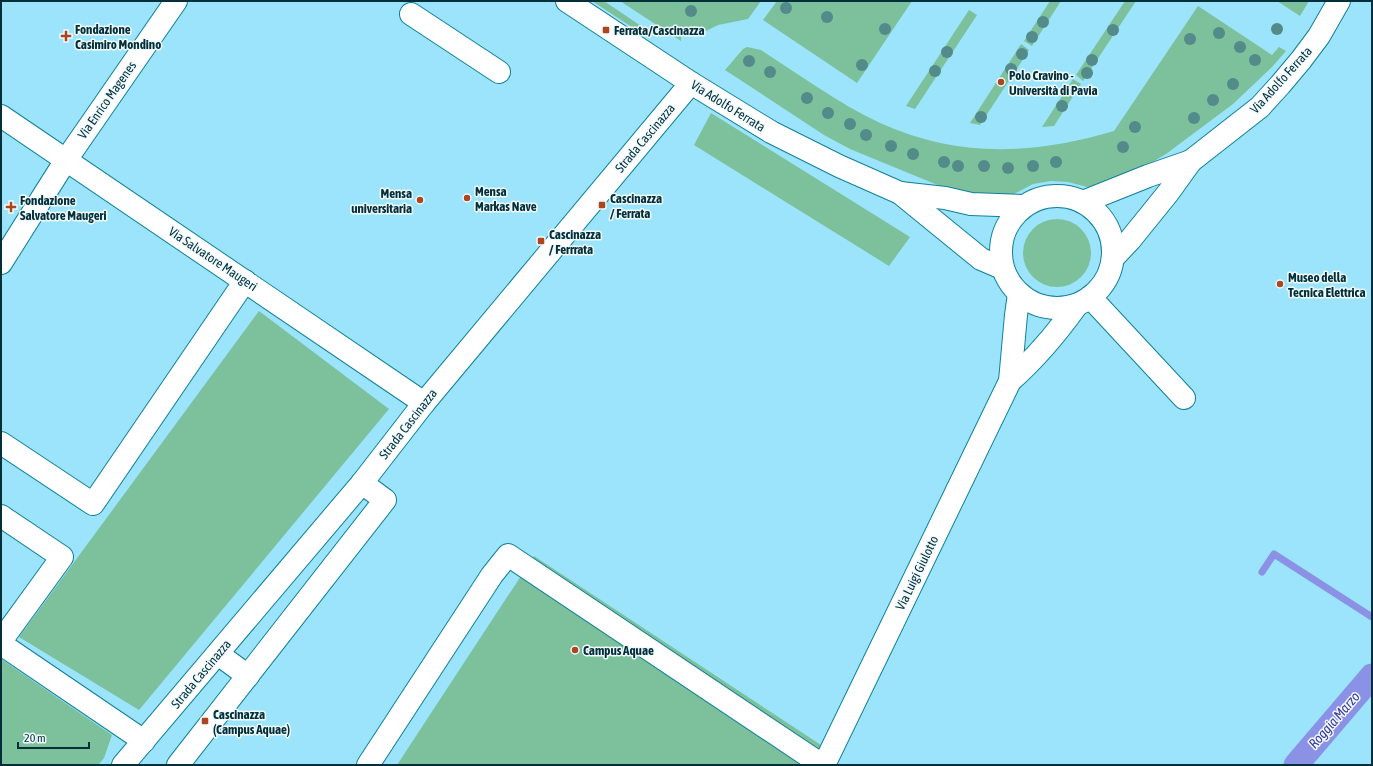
<svg xmlns="http://www.w3.org/2000/svg" width="1373" height="766" viewBox="0 0 1373 766" font-family="'Asap Condensed',sans-serif">
	<style>
		.green { fill: #7cc19c }
		.lines { fill: none; stroke-linecap: round; stroke-linejoin: round }
		.stream { stroke: #8b91e5; stroke-width: 7 }
		.canal { stroke: #8b91e5; stroke-width: 25 }
		.minor-casing { stroke: #0e819b; stroke-width: 24 }
		.minor { stroke: #fff; stroke-width: 22 }
		.tree { fill: #528b8a }
		.poi-dot { fill: #ac461f; stroke: #f1fafd; stroke-width: 1.5 }
		.labels { text-anchor: middle; dominant-baseline: central; stroke-width: 3; stroke-linejoin: round; paint-order: stroke }
		.poi-label { font-size: 13px; font-weight: bold; fill: #032f3b; stroke: #f1fafd; text-anchor: start }
		.street-label { font-size: 13px; fill: #032f3b; stroke: #f1fafd }
		.water-label { font-size: 14px; font-style: italic; fill: #3e399a; stroke: #f1fafd }
	</style>
	<rect width="100%" height="100%" fill="#9be4fb"/>
	<g class="green">
		<path d="M592 1H604L644 28 641 33Z"/>
		<path d="M620 1H761L748 19 718 25 698 35 687 28 681 33V41Z"/>
		<path d="M777 1H912L857 83 763 20Z"/>
		<path d="M1050 1H1061L1032 46 1024 41Z"/>
		<path d="M1125 1H1136L1083 81 1076 75Z"/>
		<path d="M1277 1H1309L1300 16Z"/>
		<path d="M1198 6 1272 55 1279 47 1286 51 1272 67 1233 104 1166 154 1146 166 1091 188 1068 182 1051 181 1033 184 1012 195 1000 196 965 192 940 186 850 149 824 135 725 70 743 49 747 47 761 50C800 75 838 103 880 123 957 158 1034 155 1114 131Z"/>
		<path d="M969 10 977 15 915 109 906 106Z"/>
		<path d="M1021 44 1029 50 980 125 970 123Z"/>
		<path d="M1073 79 1081 84 1054 126 1042 127Z"/>
		<path d="M711 113 910 237 889 266 694 145Z"/>
		<circle cx="1057" cy="253" r="34"/>
		<path d="M259 311 389 409 139 710 19 637Z"/>
		<path d="M534 556 821 745 812 765H397Z"/>
		<path d="M1 659 112 735 104 758 98 765H1Z"/>
	</g>
	<g class="lines">
		<path class="stream" d="M1262 572 1274 554 1372 617"/>
		<path class="canal" d="M1296 765 1372 676"/>
		<defs>
			<g id="minor">
				<path d="M567 1 691 83 771 132 839 166 900 193 981 259 1002 268"/>
				<path d="M411 14 499 72"/>
				<path d="M1 116 424 403"/>
				<path d="M900 193 945 198 971 204 1023 206"/>
				<circle cx="1057" cy="252" r="56"/>
				<path d="M1083 202 1148 176 1191 161"/>
				<path d="M1113 258 1130 240 1168 193 1191 161 1260 107 1280 85 1301 60 1319 36 1339 1"/>
				<path d="M1 263 66 160 176 1"/>
				<path d="M1090 297 1184 398"/>
				<path d="M1010 381C1036 358 1057 333 1077 305"/>
				<path d="M1 443 93 504 245 281"/>
				<path d="M1 516 62 557 1 641"/>
				<path d="M1 644 144 741"/>
				<path d="M218 654 248 676"/>
				<path d="M123 765 362 483 424 403 691 83"/>
				<path d="M178 765 385 500 362 483"/>
				<path d="M368 765 492 575 508 555 822 765"/>
				<path d="M824 765 1010 381 1016 315 1019 294"/>
			</g>
		</defs>
		<use href="#minor" class="minor-casing"/>
		<use href="#minor" class="minor"/>
	</g>
	<g class="tree">
		<circle cx="786" cy="8" r="6"/>
		<circle cx="691" cy="11" r="6"/>
		<circle cx="827" cy="17" r="6"/>
		<circle cx="1043" cy="22" r="6"/>
		<circle cx="885" cy="29" r="6"/>
		<circle cx="1277" cy="29" r="6"/>
		<circle cx="1113" cy="30" r="6"/>
		<circle cx="1219" cy="33" r="6"/>
		<circle cx="1032" cy="37" r="6"/>
		<circle cx="1190" cy="39" r="6"/>
		<circle cx="1240" cy="47" r="6"/>
		<circle cx="947" cy="52" r="6"/>
		<circle cx="1022" cy="54" r="6"/>
		<circle cx="1092" cy="60" r="6"/>
		<circle cx="1255" cy="60" r="6"/>
		<circle cx="749" cy="61" r="6"/>
		<circle cx="862" cy="65" r="6"/>
		<circle cx="1011" cy="69" r="6"/>
		<circle cx="935" cy="71" r="6"/>
		<circle cx="770" cy="72" r="6"/>
		<circle cx="1087" cy="73" r="6"/>
		<circle cx="1233" cy="84" r="6"/>
		<circle cx="807" cy="98" r="6"/>
		<circle cx="1213" cy="100" r="6"/>
		<circle cx="1062" cy="106" r="6"/>
		<circle cx="828" cy="113" r="6"/>
		<circle cx="981" cy="117" r="6"/>
		<circle cx="1194" cy="118" r="6"/>
		<circle cx="850" cy="124" r="6"/>
		<circle cx="1135" cy="127" r="6"/>
		<circle cx="866" cy="135" r="6"/>
		<circle cx="891" cy="146" r="6"/>
		<circle cx="1123" cy="147" r="6"/>
		<circle cx="913" cy="154" r="6"/>
		<circle cx="944" cy="162" r="6"/>
		<circle cx="1056" cy="162" r="6"/>
		<circle cx="958" cy="166" r="6"/>
		<circle cx="984" cy="166" r="6"/>
		<circle cx="1033" cy="166" r="6"/>
		<circle cx="1008" cy="168" r="6"/>
	</g>
	<g class="poi-dot">
		<rect x="602" y="26" width="8" height="8" rx="2"/>
		<path d="M64 30h4v4h4v4h-4v4h-4v-4h-4v-4h4z"/>
		<circle cx="1001" cy="82" r="4"/>
		<circle cx="467" cy="198" r="4"/>
		<circle cx="420" cy="200" r="4"/>
		<rect x="598" y="201" width="8" height="8" rx="2"/>
		<path d="M9 201h4v4h4v4h-4v4h-4v-4h-4v-4h4z"/>
		<rect x="537" y="237" width="8" height="8" rx="2"/>
		<circle cx="1280" cy="284" r="4"/>
		<circle cx="575" cy="650" r="4"/>
		<rect x="201" y="717" width="8" height="8" rx="2"/>
	</g>
	<g class="labels">
		<g class="poi-label">
			<text x="75" y="29">Fondazione<tspan x="75" dy="15">Casimiro Mondino</tspan></text>
			<text x="614" y="30">Ferrata/Cascinazza</text>
			<text x="1009" y="75">Polo Cravino -<tspan x="1009" dy="15">Università di Pavia</tspan></text>
			<text x="475" y="191">Mensa<tspan x="475" dy="15">Markas Nave</tspan></text>
			<text x="412" y="193" text-anchor="end">Mensa<tspan x="412" dy="15">universitaria</tspan></text>
			<text x="610" y="198">Cascinazza<tspan x="610" dy="15">/ Ferrata</tspan></text>
			<text x="20" y="200">Fondazione<tspan x="20" dy="15">Salvatore Maugeri</tspan></text>
			<text x="549" y="234">Cascinazza<tspan x="549" dy="15">/ Ferrrata</tspan></text>
			<text x="1288" y="277">Museo della<tspan x="1288" dy="15">Tecnica Elettrica</tspan></text>
			<text x="583" y="650">Campus Aquae</text>
			<text x="213" y="714">Cascinazza<tspan x="213" dy="15">(Campus Aquae)</tspan></text>
		</g>
		<g class="street-label">
			<text transform="translate(1281 80) rotate(-48)">Via Adolfo Ferrata</text>
			<text transform="translate(107 100) rotate(-55)">Via Enrico Magenes</text>
			<text transform="translate(728 106) rotate(32)">Via Adolfo Ferrata</text>
			<text transform="translate(645 138) rotate(-50)">Strada Cascinazza</text>
			<text transform="translate(213 259) rotate(34)">Via Salvatore Maugeri</text>
			<text transform="translate(408 424) rotate(-52)">Strada Cascinazza</text>
			<text transform="translate(917 573) rotate(-64)">Via Luigi Giulotto</text>
			<text transform="translate(201 674) rotate(-50)">Strada Cascinazza</text>
		</g>
		<g class="water-label">
			<text transform="translate(1334 720) rotate(-49)">Roggia Marzo</text>
		</g>
	</g>
	<rect width="1373" height="766" fill="none" stroke="#032f3b" stroke-width="4"/>
	<path d="M18 742v6h71v-6" fill="none" stroke="#032f3b" stroke-width="2"/>
	<text x="24" y="742" font-size="12" fill="#032f3b" stroke="#f1fafd" stroke-width="3" paint-order="stroke">20 m</text>
</svg>
